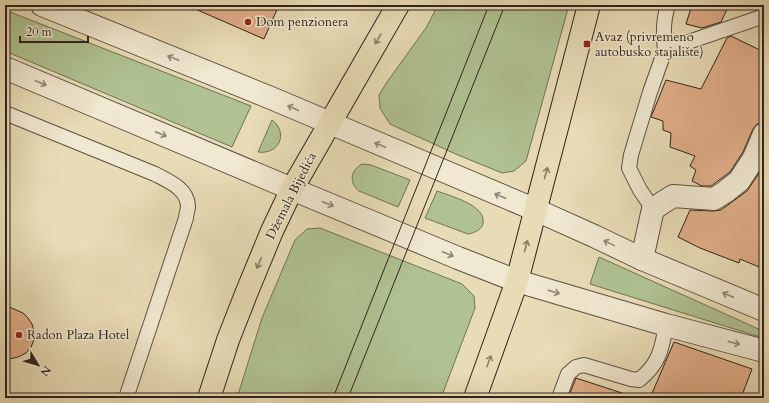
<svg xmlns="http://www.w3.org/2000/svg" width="769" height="403" viewBox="0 0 769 403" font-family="Cardo,serif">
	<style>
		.green { fill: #b0c292; stroke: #707256 }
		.building { fill: #e0ae89; stroke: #30221b }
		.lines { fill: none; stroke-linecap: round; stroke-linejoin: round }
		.service-casing { stroke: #5e5042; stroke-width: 16 }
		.minor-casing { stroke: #5e5042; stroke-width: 24 }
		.primary-casing { stroke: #30221b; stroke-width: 24 }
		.service { stroke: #f0e8d0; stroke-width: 14 }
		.minor { stroke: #f0e8d0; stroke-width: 22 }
		.primary { stroke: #e8dcb6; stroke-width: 22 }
		.tram { stroke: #30221b; stroke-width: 1 }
		.oneway { stroke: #8c7f68 }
		.oneway2 { stroke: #908576 }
		.poi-dot { fill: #8f2418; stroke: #f0e8d0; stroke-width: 1.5 }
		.labels { text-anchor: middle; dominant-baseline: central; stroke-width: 3; stroke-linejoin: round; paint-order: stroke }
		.poi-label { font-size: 13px; fill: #30221b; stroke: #f0e8d0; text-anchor: start }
		.street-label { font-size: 13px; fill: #30221b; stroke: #f0e8d0 }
	</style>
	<rect width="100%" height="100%" fill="#e8dcb6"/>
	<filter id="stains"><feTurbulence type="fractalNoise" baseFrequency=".005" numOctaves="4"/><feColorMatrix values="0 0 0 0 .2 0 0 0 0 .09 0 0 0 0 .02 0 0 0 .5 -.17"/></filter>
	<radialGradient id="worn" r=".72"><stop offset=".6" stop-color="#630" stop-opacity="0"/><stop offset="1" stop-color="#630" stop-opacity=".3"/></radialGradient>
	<g class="green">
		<path d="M438 5H569L526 161 514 171 502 173 458 155 390 124 380 108 379 95 387 82 426 28Z"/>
		<path d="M5 10 251 106 232 147 5 51Z"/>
		<path d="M272 120C289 133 279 155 258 152Z"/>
		<path d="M362 164 371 165 410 180 398 207 359 191C349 183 350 171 362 164Z"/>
		<path d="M437 191C450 196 487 205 483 224 481 230 474 233 468 234L425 218Z"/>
		<path d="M320 228 462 284 474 296 475 308 441 398H237L262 318 295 240 307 229Z"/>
		<path d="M599 257 763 331 760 337 590 284Z"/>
	</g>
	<g class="building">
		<path d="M186 5H279L264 39Z"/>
		<path d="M692 5H729L721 22 702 28 686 24Z"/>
		<path d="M731 36 764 52V122L757 124 753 129 743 152 730 172 711 186H702L692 181 696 170 690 166 695 156 670 147 671 133 663 130V121L651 117 666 80 701 89 727 38Z"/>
		<path d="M764 166V269L740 259 739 263 700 248 678 237 690 210 713 211 721 210 747 191Z"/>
		<path d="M5 305 23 313 28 318 32 324 34 331V340L31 347 26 353 18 357 5 360Z"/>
		<path d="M674 342 752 369 741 398H650Z"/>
		<path d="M576 378 625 394V398H568Z"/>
	</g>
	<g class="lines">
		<defs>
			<g id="service">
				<path d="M665 50C663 34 663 20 668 5"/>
				<path d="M5 113 155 174C168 181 187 188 188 206 188 210 186 214 186 218L126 398"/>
				<path d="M653 209 640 190 629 168 631 155 650 92 665 50 764 16"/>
				<path d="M559 398 568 374 576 367 584 365 631 379 639 380C659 364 662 349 666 325"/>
			</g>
			<g id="minor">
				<path d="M42 5 271 98 536 210 594 236 642 259 764 310"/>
				<path d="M5 68 292 189 458 258 517 281 666 325 764 351"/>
				<path d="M642 259 653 209 673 196 714 199 725 192 739 181 754 158 764 134"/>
			</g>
			<g id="primary">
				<path d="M209 398 228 340 246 294 272 231 292 189 398 5"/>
				<path d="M475 398 517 281 589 5"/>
			</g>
		</defs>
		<use href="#service" class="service-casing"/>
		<use href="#minor" class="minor-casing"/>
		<use href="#primary" class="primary-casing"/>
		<use href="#service" class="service"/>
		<use href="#minor" class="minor"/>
		<use href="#primary" class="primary"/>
		<g class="tram">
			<path d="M333 398 489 5"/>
			<path d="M348 398 505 5"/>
		</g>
	</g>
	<defs><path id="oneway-shaft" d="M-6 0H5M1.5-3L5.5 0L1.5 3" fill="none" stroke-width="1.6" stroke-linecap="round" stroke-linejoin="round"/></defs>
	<g class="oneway">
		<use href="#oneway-shaft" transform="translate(378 39) rotate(120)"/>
		<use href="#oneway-shaft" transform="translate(546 173) rotate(-75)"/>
		<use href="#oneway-shaft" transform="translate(526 246) rotate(-75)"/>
		<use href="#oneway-shaft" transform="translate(259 263) rotate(113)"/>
		<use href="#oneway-shaft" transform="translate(489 361) rotate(-70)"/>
	</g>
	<g class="oneway2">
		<use href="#oneway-shaft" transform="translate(173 58) rotate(-158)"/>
		<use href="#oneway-shaft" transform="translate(41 83) rotate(23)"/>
		<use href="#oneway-shaft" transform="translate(293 108) rotate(-156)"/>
		<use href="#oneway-shaft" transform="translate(161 134) rotate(23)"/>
		<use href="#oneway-shaft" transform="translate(380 145) rotate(-157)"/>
		<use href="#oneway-shaft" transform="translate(500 196) rotate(-157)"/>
		<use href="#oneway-shaft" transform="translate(328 204) rotate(22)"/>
		<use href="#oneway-shaft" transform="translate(609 243) rotate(-154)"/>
		<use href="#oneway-shaft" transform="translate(448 254) rotate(23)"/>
		<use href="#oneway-shaft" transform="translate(554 292) rotate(17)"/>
		<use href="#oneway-shaft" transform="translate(728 295) rotate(-157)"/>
		<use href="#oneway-shaft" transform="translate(734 343) rotate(14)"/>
	</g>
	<g class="poi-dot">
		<circle cx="248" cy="22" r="4"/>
		<rect x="583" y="40" width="8" height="8" rx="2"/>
		<circle cx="19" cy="335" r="4"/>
	</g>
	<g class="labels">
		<g class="poi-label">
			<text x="256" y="22">Dom penzionera</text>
			<text x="595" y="37">Avaz (privremeno<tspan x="595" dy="15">autobusko stajalište)</tspan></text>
			<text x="27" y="335">Radon Plaza Hotel</text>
		</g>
		<g class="street-label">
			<text transform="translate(291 196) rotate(-63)">Džemala Bijedića</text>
		</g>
	</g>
	<rect width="769" height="403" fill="none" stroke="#e8dcb6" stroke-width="20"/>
	<rect x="6" y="6" width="757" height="391" fill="none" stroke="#30221b" stroke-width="2"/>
	<rect x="10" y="10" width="749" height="383" fill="none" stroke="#30221b"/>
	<g transform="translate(38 365) rotate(128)" stroke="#f0e8d0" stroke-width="3" paint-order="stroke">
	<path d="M0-3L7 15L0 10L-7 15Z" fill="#30221b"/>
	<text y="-6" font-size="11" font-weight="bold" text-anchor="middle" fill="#30221b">N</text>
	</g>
	<path d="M20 36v6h68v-6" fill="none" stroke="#30221b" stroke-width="2"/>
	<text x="26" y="36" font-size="12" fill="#30221b" stroke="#f0e8d0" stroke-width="3" paint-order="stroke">20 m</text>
	<rect width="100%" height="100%" filter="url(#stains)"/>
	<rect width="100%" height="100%" fill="url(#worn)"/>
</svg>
